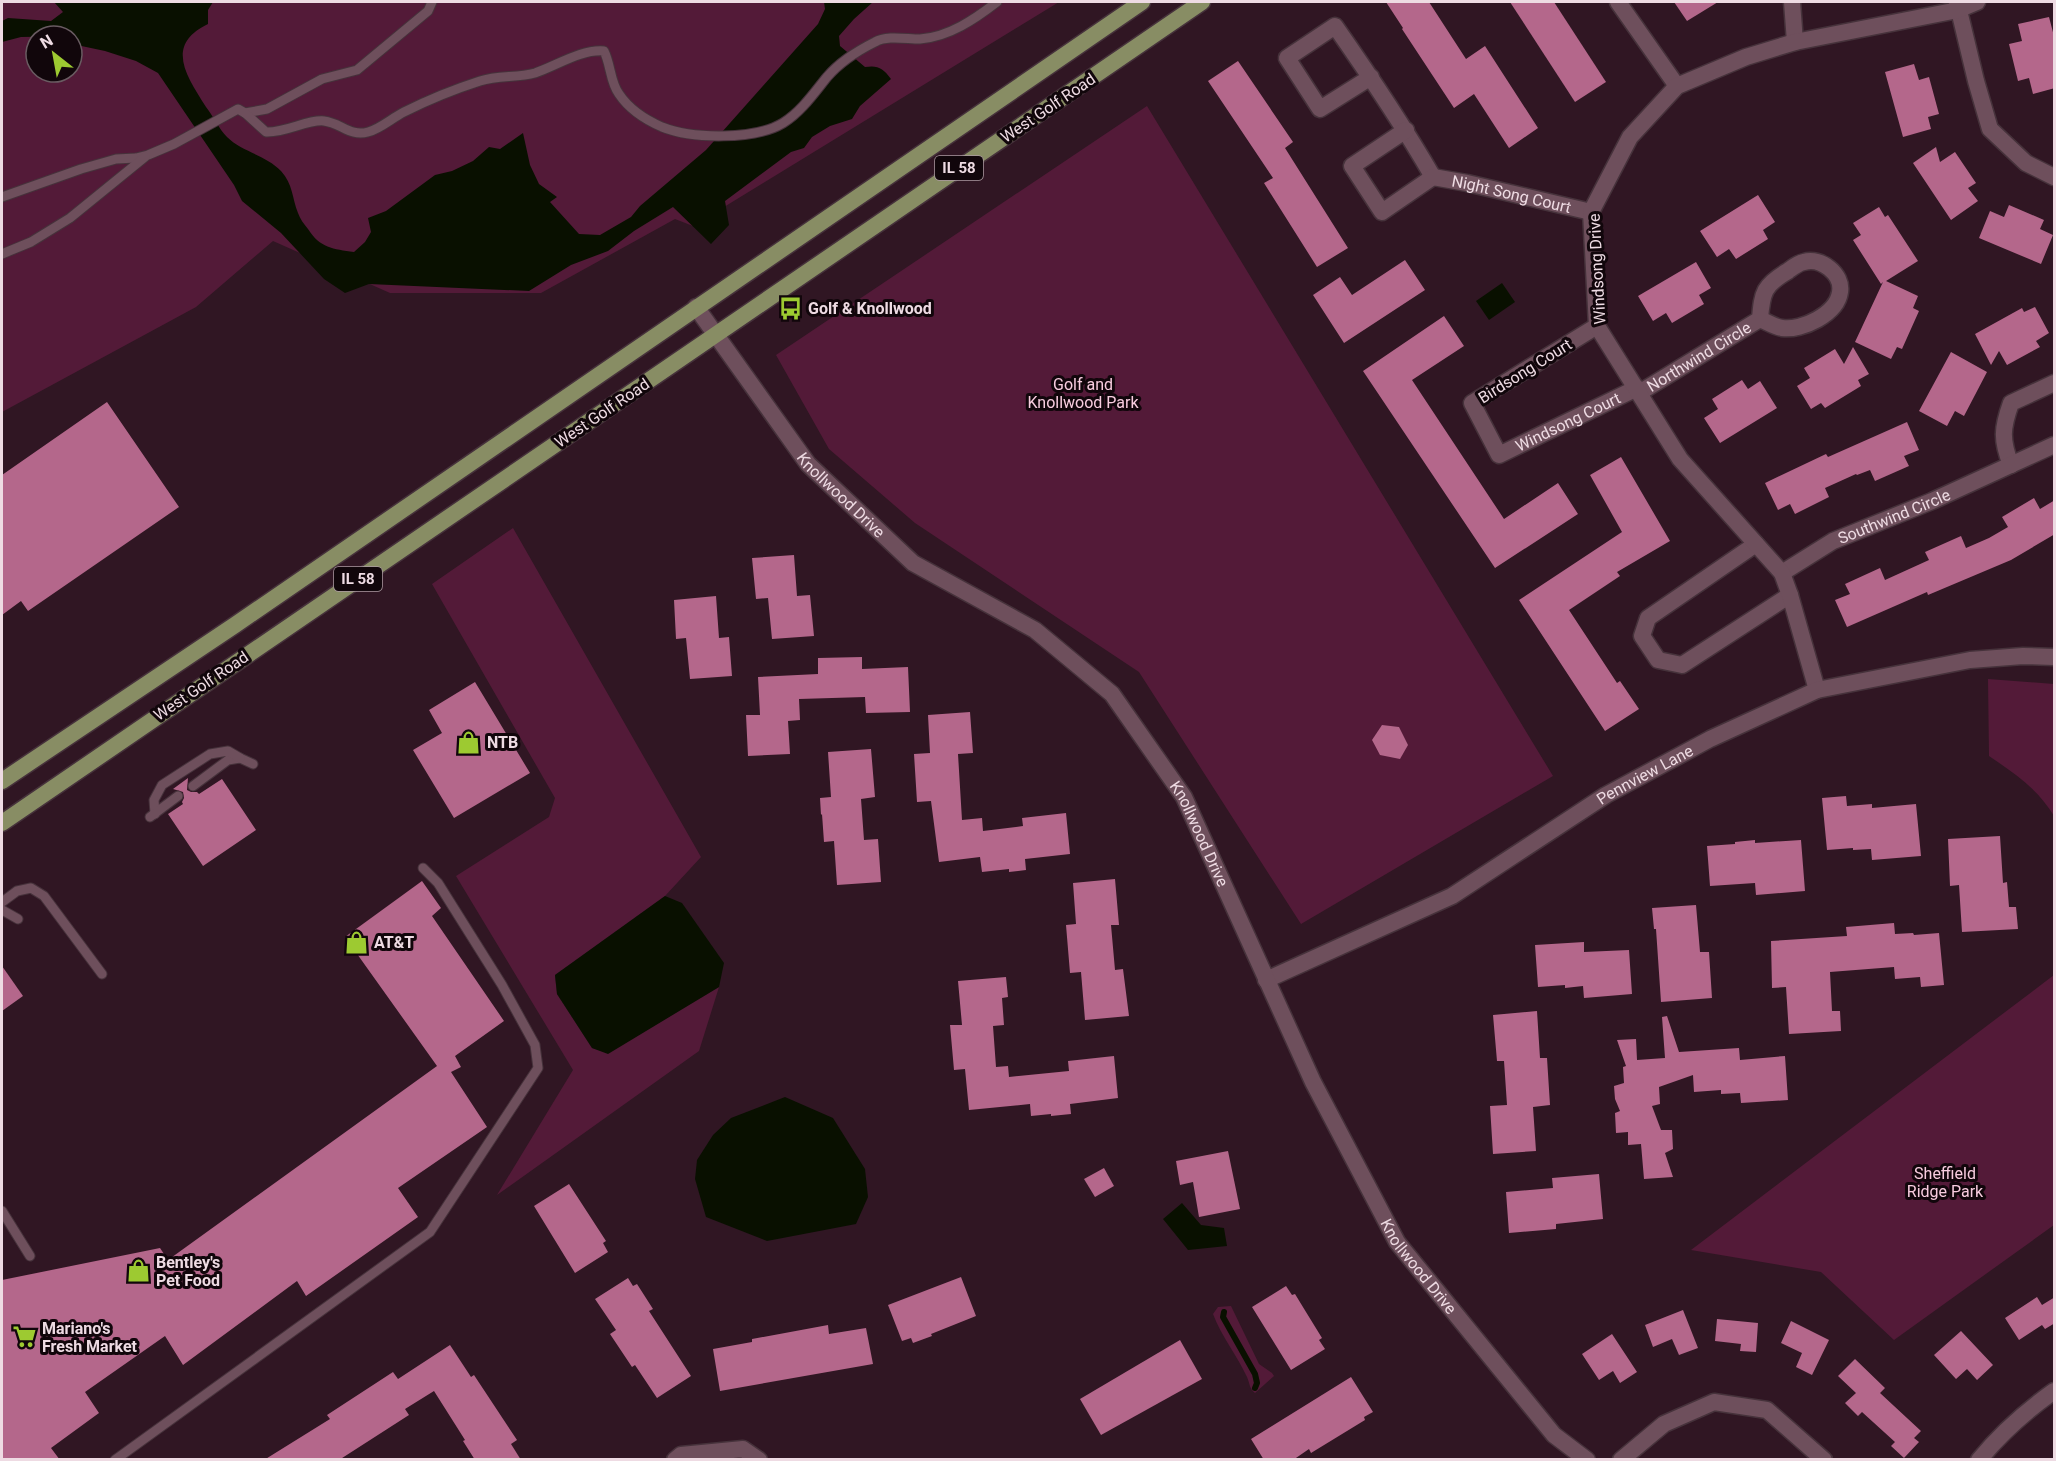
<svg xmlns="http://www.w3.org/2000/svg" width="2056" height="1461" viewBox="0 0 2056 1461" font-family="Roboto,sans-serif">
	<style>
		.green { fill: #531a38; fill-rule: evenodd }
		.water { fill: #091000 }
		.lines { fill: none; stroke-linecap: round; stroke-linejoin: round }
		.stream { stroke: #091000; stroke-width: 6 }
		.building { fill: #b4678b }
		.service-casing { stroke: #46323b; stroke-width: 11 }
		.minor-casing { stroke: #46323b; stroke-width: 19 }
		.tertiary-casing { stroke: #46323b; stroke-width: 19 }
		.primary-casing { stroke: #46323b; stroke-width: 19 }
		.service { stroke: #6e4f5c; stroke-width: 9 }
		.minor { stroke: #6e4f5c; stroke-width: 16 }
		.tertiary { stroke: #6e4f5c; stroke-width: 16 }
		.primary { stroke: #888d64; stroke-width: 16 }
		.labels { text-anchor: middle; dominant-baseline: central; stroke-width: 6; stroke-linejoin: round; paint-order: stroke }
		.shield { fill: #11060b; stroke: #ac9ba2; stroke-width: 1.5 }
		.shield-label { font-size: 15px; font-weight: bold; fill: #eedbe3 }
		.street-label { font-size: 16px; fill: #eedbe3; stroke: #11060b }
		.poi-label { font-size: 16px; font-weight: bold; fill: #eedbe3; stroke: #11060b; text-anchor: start }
		.park-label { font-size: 16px; fill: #f8ccdf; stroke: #11060b }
	</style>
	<rect width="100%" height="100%" fill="#301623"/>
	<g class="green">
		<path d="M2 2H1059L693 226 675 219 541 293H390L273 241 196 307 2 412ZM36 36H72V72H36Z"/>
		<path d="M1147 106 1553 776 1301 924 1139 672 915 523 829 449 776 355Z"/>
		<path d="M513 528 701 857 665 896 555 975 557 994 592 1048 608 1053 719 987 699 1051 497 1195 573 1070 456 876 549 817 555 798 432 584Z"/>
		<path d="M1988 679 2054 684V816C2038 789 2014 773 1989 756Z"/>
		<path d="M2054 975V1225L1894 1340 1821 1272 1691 1250Z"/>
		<path d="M1231 1306 1259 1364 1272 1373 1274 1376 1255 1393C1249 1388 1250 1384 1247 1377 1237 1355 1221 1336 1213 1314L1218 1307Z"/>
	</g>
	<g class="water">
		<path d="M54 2H213L208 10V24C164 45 187 77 206 107 213 116 219 129 227 137 242 152 266 155 281 171 293 184 292 198 298 213 300 219 304 224 308 229 320 248 333 249 354 252L365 242 371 232 368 218 386 211 435 175 452 171 473 161 489 147 500 149 523 133 530 165 539 184 557 197 550 202 579 234 600 235 631 217 640 206 706 150 818 24 825 9 824 2H873L854 19 839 36 840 46 865 67C878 65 883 68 891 79L860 106 852 119 830 126 812 137 804 148 791 152 725 201 729 225 711 244 673 207 634 231 608 251 571 265 529 291 369 284 345 293 324 279 281 233 242 201 234 185 158 73 136 61 105 51 72 44V36L21 37 2 42V21L8 18 51 21 63 12Z"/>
		<path d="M1502 283 1515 302 1489 320 1476 301Z"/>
		<path d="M665 896 682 903 724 963 719 987 608 1054 592 1048 557 994 555 975Z"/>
		<path d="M785 1097 833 1118 865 1169 868 1197 856 1224 767 1241 706 1217 695 1179 697 1160 713 1135 731 1118Z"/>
		<path d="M1182 1203 1201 1225 1224 1228 1227 1246 1188 1250 1163 1219Z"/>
	</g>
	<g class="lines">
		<path class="stream" d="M1224 1312 1223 1317 1255 1374 1257 1383 1255 1388"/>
	</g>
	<g class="building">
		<path d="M1386 2H1429L1466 59 1485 46 1538 128 1509 148 1474 94 1454 108 1402 29 1403 28Z"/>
		<path d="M1510 2H1554L1606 82 1575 102Z"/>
		<path d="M1674 2H1718L1687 21Z"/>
		<path d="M2049 17 2055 40V88L2033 94 2029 78 2018 81 2009 44 2022 41 2018 24Z"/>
		<path d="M1238 61 1293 142 1285 148 1348 248 1317 267 1264 183 1273 178 1208 81Z"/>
		<path d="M1914 64 1919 80 1929 77 1939 114 1928 117 1931 129 1903 137 1885 72Z"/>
		<path d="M1936 147 1940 162 1955 152 1976 183 1968 188 1978 201 1951 220 1913 163Z"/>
		<path d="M1758 195 1775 222 1763 230 1768 239 1736 259 1729 249 1717 257 1700 231Z"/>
		<path d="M2009 205 2044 220 2040 229 2053 235 2041 264 1979 238 1990 211 2004 217Z"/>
		<path d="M1879 207 1885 217 1888 215 1918 261 1886 281 1918 296 1913 308 1919 311 1902 349 1897 347 1891 359 1855 342 1883 282 1881 284 1853 240 1861 235 1853 223Z"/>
		<path d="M1405 260 1425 290 1344 343 1313 295 1340 277 1352 295Z"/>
		<path d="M1696 262 1711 288 1699 295 1704 304 1672 323 1666 313 1653 321 1638 296Z"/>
		<path d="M2035 307 2049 333 2036 341 2040 347 2007 365 1999 351 1991 365 1975 334 2022 308 2024 312Z"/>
		<path d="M1444 316 1464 346 1412 380 1504 519 1558 483 1578 514 1495 568 1363 371Z"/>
		<path d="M1853 347 1869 374 1858 380 1861 386 1825 408 1821 403 1811 409 1797 386 1810 378 1804 368 1835 349 1844 364Z"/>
		<path d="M1951 352 1987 372 1964 416 1955 411 1947 426 1919 411Z"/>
		<path d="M1742 380 1748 389 1760 381 1777 408 1720 443 1704 418 1718 409 1712 399Z"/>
		<path d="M107 402 179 507 28 611 21 601 2 615V475Z"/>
		<path d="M1907 422 1919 450 1904 456 1909 466 1875 481 1870 470 1857 475 1856 474 1825 488 1829 497 1795 514 1790 504 1778 510 1765 483 1826 454 1828 457Z"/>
		<path d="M1621 457 1670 541 1617 572 1620 576 1569 610 1617 683 1620 681 1639 709 1605 731 1519 600 1622 532 1590 475Z"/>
		<path d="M2034 498 2040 509 2055 500V534L2011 560 1928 595 1927 592 1847 627 1835 600 1850 594 1845 584 1880 568 1885 580 1929 560 1925 552 1961 536 1966 548 1989 538 2008 527 2002 517Z"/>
		<path d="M794 555 797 596 810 595 814 636 772 639 768 598 756 599 752 558Z"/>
		<path d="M716 596 719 638 729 637 732 676 690 679 686 638 676 639 674 600Z"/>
		<path d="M862 657V669L908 667 910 712 866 713 865 697 799 699 800 720 788 721 790 754 748 756 746 715H760L758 677 818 674V658Z"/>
		<path d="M475 682 530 773 454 818 413 750 442 733 429 710Z"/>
		<path d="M970 712 973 753 958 754 962 820 982 818 983 831 1023 826 1022 818 1066 813 1070 854 1025 859 1026 870 1009 872V869L982 872 980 857 939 862 931 801 917 802 914 754 930 753 928 715Z"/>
		<path d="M1382 725 1399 727 1408 745 1400 759 1380 755 1372 740Z"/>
		<path d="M871 749 875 797 861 799 864 840 878 839 881 882 837 885 834 841 824 842 822 814 821 815 820 798 831 797 828 752Z"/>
		<path d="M188 778 187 790 191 792H197L199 794 222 779 256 830 203 866 168 814 183 804 182 802 184 798 183 792 173 789Z"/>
		<path d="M1846 796 1847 806 1872 804V808L1916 804 1921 856 1872 860 1871 849 1853 850V848L1827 850 1822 798Z"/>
		<path d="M2000 836 2003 883 2007 882 2009 907H2016L2018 929 1962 932 1959 885 1950 886 1948 839Z"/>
		<path d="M1755 840V843L1801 840 1805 891 1756 895 1755 883 1710 886 1707 846 1735 844V842Z"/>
		<path d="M1115 879 1119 925H1111L1115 970 1123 969 1129 1016 1085 1020 1081 972 1070 973 1066 925 1076 924 1073 883Z"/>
		<path d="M422 881 441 908 432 916 504 1021 455 1056 461 1067 451 1072 487 1127 398 1188 418 1217 306 1296 297 1281 183 1365 165 1336 85 1392 99 1413 51 1448 60 1460H2V1280L160 1248 168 1260 437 1066 345 937Z"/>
		<path d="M1696 905 1700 952H1709L1712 998 1661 1002 1656 929H1654L1652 908Z"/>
		<path d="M1894 923 1895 934 1913 933 1914 935 1939 933 1944 985 1921 987 1920 977 1895 979 1894 967 1830 972 1832 1011H1840L1841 1031 1789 1034 1786 987 1772 988 1771 941 1847 936 1846 927Z"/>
		<path d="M1584 942V952L1629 950 1632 994 1584 998 1583 986 1565 988V985L1538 987 1535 945Z"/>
		<path d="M2 966 23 996 2 1011Z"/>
		<path d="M1006 977 1008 997 1002 998 1004 1025 993 1026 996 1067 1008 1066 1009 1077 1069 1071 1068 1061 1114 1056 1118 1098 1070 1104 1071 1114 1051 1116V1114L1031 1116 1030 1104 969 1110 965 1069 954 1070 950 1025H962L958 981Z"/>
		<path d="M1537 1011 1540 1058H1547L1550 1105 1533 1107 1536 1151 1493 1154 1490 1106 1507 1105 1504 1061H1497L1493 1015Z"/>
		<path d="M1667 1016 1679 1052 1739 1048 1740 1060 1785 1056 1788 1100 1741 1103 1740 1093 1721 1094V1090L1694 1092 1693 1075 1659 1087 1660 1104 1652 1106 1661 1130H1672L1673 1149 1665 1153 1673 1177 1644 1179 1641 1144 1628 1145V1132L1616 1133 1615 1113 1620 1111 1615 1099 1614 1086 1624 1083 1623 1067 1626 1066 1617 1040 1636 1039 1637 1060 1665 1058 1662 1017Z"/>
		<path d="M1228 1151 1240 1209 1199 1217 1193 1182 1180 1185 1176 1161Z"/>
		<path d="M1104 1168 1114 1186 1095 1197 1084 1179Z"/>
		<path d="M1599 1174 1603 1219 1556 1224V1229L1509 1233 1506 1192 1553 1188 1552 1178Z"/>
		<path d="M569 1184 606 1241 603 1243 608 1252 575 1273 534 1206Z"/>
		<path d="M961 1277 976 1316 931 1334 932 1336 913 1343 911 1338 902 1341 888 1305Z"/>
		<path d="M628 1278 633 1286 637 1284 653 1309 649 1311 691 1376 657 1398 635 1365 632 1367 610 1334 616 1330 595 1299Z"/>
		<path d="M1286 1286 1292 1295 1295 1294 1306 1312 1322 1338 1319 1340 1325 1349 1291 1370 1252 1307Z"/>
		<path d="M2037 1297 2042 1305 2055 1297V1323L2045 1329 2042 1325 2019 1340 2005 1318Z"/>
		<path d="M1683 1310 1698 1348 1679 1355 1672 1339 1653 1347 1645 1325Z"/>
		<path d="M1717 1319 1758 1323 1756 1352 1740 1351 1741 1344 1715 1341Z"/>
		<path d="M1791 1321 1829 1340 1812 1375 1796 1367 1802 1353 1781 1343Z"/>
		<path d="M828 1325 829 1334 866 1328 873 1364 720 1391 713 1349 752 1342V1339Z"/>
		<path d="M1961 1331 1993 1365 1977 1380 1967 1369 1956 1379 1934 1355Z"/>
		<path d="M1612 1334 1637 1372 1620 1383 1613 1371 1599 1380 1582 1354Z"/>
		<path d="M1180 1340 1202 1379 1101 1435 1080 1399Z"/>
		<path d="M450 1345 471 1377 474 1375 517 1440 511 1444 521 1460H475L463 1441 465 1440 434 1391 405 1409 409 1415 339 1460H264L330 1419 327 1415 393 1372 398 1379Z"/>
		<path d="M1855 1359 1885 1388 1880 1393 1921 1431 1914 1438 1919 1442 1904 1458 1891 1446 1895 1442 1862 1412 1858 1416 1845 1403 1856 1393 1838 1376Z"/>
		<path d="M1351 1377 1373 1412 1364 1417 1365 1420 1311 1453 1309 1449 1293 1460H1264L1251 1439Z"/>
	</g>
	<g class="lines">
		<defs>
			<g id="service">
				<path d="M245 113 267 109 322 79 357 70 428 11 432 2"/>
				<path d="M2 197 81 169 116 159 136 158 148 155 174 144 238 109 245 113 266 132C286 133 308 119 324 121 341 123 350 137 368 132 380 129 392 118 404 112 428 100 455 89 480 81 498 75 517 78 535 73 556 66 581 49 604 51 611 65 610 82 619 94 629 109 646 120 662 127 692 139 755 140 783 123 801 112 814 93 827 77 839 63 859 50 875 42 887 35 906 39 920 39 949 37 975 19 997 2"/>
				<path d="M2 254 31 242 70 218 145 157"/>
				<path d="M193 786 228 760 240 758 253 764"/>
				<path d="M155 814 154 800 162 785 210 754 228 751 240 758"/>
				<path d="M150 817 178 796"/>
				<path d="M2 902 17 891 31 888 44 896 102 974"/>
				<path d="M2 910 18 919"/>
				<path d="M2 1211 30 1256"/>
				<path d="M115 1460 430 1232 538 1068 535 1045 502 985 438 883 423 868"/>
			</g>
			<g id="minor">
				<path d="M1618 2 1677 86"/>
				<path d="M1792 2 1795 42"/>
				<path d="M1957 2 1976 81 1990 129 2026 163 2054 177"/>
				<path d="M1371 77 1320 109 1287 58 1335 26C1370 76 1403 125 1433 177"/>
				<path id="s1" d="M1406 130 1352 166 1382 212 1433 177 1467 183 1591 212"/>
				<path id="s2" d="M1597 326 1472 403 1499 455 1637 388"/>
				<path id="s3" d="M1639 393 1760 319C1767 322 1775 327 1782 328 1802 331 1837 314 1840 292 1843 274 1821 257 1804 262 1798 263 1792 268 1788 271 1764 285 1762 292 1760 319"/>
				<path d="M2011 465C2001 440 2002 428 2011 403L2054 383"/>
				<path d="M1756 544 1648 618 1642 636 1658 660 1682 665 1790 595"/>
				<path id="s4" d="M1782 573 1833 541 1932 501 2054 445"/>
				<path d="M1817 690 1790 595 1782 573 1680 459 1597 326 1591 212 1630 137 1677 86 1746 57 1795 42 1958 10 1977 2"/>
				<path id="s5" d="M1266 980 1452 896 1606 795 1710 739 1817 690 1970 660 2023 656 2054 657"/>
				<path d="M675 1460 681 1455 743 1449 759 1460"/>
				<path d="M1621 1460 1664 1424 1714 1402 1767 1410 1824 1460"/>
				<path d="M1979 1460C2001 1433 2026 1411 2054 1391"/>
			</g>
			<g id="tertiary">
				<path id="s6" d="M696 307 808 464 913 563 1035 630 1112 694 1184 797 1313 1082 1397 1242 1554 1435 1587 1460"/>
			</g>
			<g id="primary">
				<path d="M2 781 235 625 1142 2"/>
				<path d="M2 823 1202 2"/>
			</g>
		</defs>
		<use href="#service" class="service-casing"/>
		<use href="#minor" class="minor-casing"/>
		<use href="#tertiary" class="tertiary-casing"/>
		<use href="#primary" class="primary-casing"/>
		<use href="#service" class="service"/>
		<use href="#minor" class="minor"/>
		<use href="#tertiary" class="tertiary"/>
		<use href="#primary" class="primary"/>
	</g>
	<defs>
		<symbol id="bus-bare" viewBox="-9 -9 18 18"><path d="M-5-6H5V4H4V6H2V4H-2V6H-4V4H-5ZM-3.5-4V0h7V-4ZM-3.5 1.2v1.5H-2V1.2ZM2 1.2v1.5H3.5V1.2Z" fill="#9dca31" stroke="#11060b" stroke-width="2.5" paint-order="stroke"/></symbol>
		<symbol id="shop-bare" viewBox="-9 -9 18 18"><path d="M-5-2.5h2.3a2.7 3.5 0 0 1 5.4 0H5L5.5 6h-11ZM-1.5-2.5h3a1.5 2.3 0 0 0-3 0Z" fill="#9dca31" stroke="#11060b" stroke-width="2.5" paint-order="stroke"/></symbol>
		<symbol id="supermarket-bare" viewBox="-9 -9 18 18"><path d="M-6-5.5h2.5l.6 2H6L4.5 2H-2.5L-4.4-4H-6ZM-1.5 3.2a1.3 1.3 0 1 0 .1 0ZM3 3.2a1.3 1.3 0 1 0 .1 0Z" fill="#9dca31" stroke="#11060b" stroke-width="2.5" paint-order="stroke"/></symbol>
	</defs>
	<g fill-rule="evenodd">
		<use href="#bus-bare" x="774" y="292" width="33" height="33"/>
		<use href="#shop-bare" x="452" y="726" width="33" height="33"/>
		<use href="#shop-bare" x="340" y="926" width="33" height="33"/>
		<use href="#shop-bare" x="122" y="1254" width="33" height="33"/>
		<use href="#supermarket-bare" x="8" y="1320" width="33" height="33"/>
	</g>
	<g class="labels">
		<g class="shield">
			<rect x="935" y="156" width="48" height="24" rx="4.5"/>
			<rect x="334" y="567" width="48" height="24" rx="4.5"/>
		</g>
		<g class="shield-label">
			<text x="959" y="168">IL 58</text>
			<text x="358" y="579">IL 58</text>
		</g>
		<g class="street-label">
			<text transform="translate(1048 108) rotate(-34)">West Golf Road</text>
			<text stroke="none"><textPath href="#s1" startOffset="262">Night Song Court</textPath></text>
			<text transform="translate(1597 269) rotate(-93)">Windsong Drive</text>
			<text stroke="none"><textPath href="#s3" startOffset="70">Northwind Circle</textPath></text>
			<text transform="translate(1525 371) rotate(-32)">Birdsong Court</text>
			<text transform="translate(602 413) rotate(-34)">West Golf Road</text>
			<text stroke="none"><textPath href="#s2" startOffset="282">Windsong Court</textPath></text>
			<text stroke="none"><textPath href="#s6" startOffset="238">Knollwood Drive</textPath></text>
			<text stroke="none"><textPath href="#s4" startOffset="126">Southwind Circle</textPath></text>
			<text transform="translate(201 686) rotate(-34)">West Golf Road</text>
			<text stroke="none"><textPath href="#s5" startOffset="432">Pennview Lane</textPath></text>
			<text stroke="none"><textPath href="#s6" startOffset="742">Knollwood Drive</textPath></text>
			<text stroke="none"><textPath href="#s6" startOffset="1228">Knollwood Drive</textPath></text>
		</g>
		<g class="poi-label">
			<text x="808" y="308">Golf &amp; Knollwood</text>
			<text x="487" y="742">NTB</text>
			<text x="374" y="942">AT&amp;T</text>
			<text x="156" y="1262">Bentley's<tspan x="156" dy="18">Pet Food</tspan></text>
			<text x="42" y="1328">Mariano's<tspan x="42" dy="18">Fresh Market</tspan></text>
		</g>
		<g class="park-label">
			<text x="1083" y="384">Golf and<tspan x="1083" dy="18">Knollwood Park</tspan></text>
			<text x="1945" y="1173">Sheffield<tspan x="1945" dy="18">Ridge Park</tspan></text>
		</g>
	</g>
	<rect width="2056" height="1461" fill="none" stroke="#eedbe3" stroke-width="6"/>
	<g transform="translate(54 54) rotate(329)"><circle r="28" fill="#11060b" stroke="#695b61" stroke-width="1.5"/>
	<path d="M0-4.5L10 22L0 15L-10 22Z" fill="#9dca31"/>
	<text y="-9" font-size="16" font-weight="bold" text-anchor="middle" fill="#eedbe3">N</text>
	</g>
</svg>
